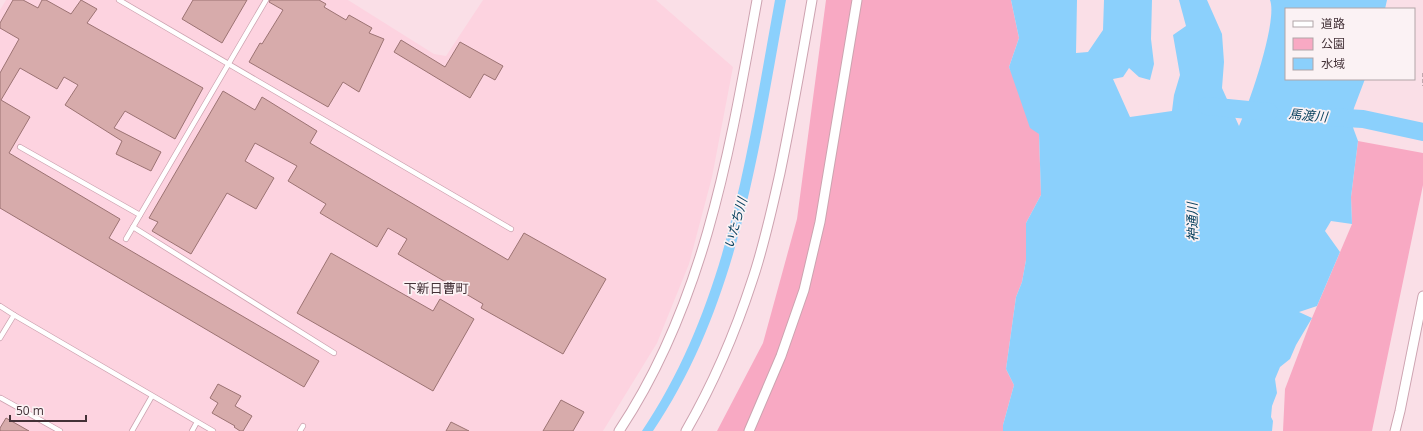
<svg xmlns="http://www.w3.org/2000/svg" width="1423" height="431" viewBox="0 0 1423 431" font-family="'Open Sans','Noto Sans JP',sans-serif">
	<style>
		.built { fill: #fdd3e0 }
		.green { fill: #f8a9c3 }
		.water { fill: #8bd0fc }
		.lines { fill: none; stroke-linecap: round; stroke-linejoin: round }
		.river { stroke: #8bd0fc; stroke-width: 18 }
		.building { fill: #d7abab; stroke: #9c7373 }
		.service-casing { stroke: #cda3b0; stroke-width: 6 }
		.minor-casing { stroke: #cda3b0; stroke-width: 11 }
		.path { stroke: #c0a8af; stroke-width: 2; stroke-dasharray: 4 2; stroke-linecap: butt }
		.service { stroke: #fff; stroke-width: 4.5 }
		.minor { stroke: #fff; stroke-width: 9 }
		.labels { text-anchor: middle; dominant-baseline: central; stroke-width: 3.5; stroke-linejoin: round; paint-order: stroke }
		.water-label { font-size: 13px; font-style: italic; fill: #0a425f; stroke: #fbf2f4 }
		.neighbourhood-label { font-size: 13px; fill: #433137; stroke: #fbf2f4 }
	</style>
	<rect width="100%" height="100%" fill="#fadfe7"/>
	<path class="built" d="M6 0H348L434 54 446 56 483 0H656L733 67 712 177 689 264 657 343 603 431H0V10Z"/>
	<g class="green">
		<path d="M826 0H1011L1019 38 1009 67 1039 134 1041 195 1026 223V260L1022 282 1016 297 1006 369 1014 385 1003 425V431H717L763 343 797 219Z"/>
		<path d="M1358 141 1423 153V185L1372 431H1283L1285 389 1312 318 1352 224 1351 197Z"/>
	</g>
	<g class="water">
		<path d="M775 0H786C759 147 739 304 653 431H642C728 304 748 147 775 0Z"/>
		<path d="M1011 0H1077L1076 53 1088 52 1103 30 1104 0H1152L1151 39 1154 64 1150 80 1139 77 1129 68 1123 77 1113 79 1130 117 1172 111 1174 95 1180 75 1173 35 1186 26 1179 0H1207L1222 34 1224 62 1222 88 1239 126C1249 104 1278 21 1270 0H1387L1385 9H1286V79H1365L1354 108 1351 122 1358 141 1351 197 1352 224 1331 221 1325 231 1340 252 1317 306 1299 312 1312 318 1296 345 1290 359 1280 367 1275 379 1277 393 1272 406 1271 417 1273 421 1272 431H1003V425L1014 385 1006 369 1016 297 1022 282 1026 260V223L1041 195 1039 134 1030 128 1009 67 1019 38Z"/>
	</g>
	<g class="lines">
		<g class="river">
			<path d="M1207 106 1269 112"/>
			<path d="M1328 117 1363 119 1423 132"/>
		</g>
	</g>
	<g class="building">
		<path d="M13 0H23L38 8 42 0H46L71 14 81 0 97 9 87 23 203 88 175 139 125 111 114 128 161 152 151 171 116 154 122 141 65 105 78 85 64 77 57 89 20 68 1 100 30 117 9 153 120 219 109 238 319 361 304 387 0 208V73L19 39 0 28V23Z"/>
		<path d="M193 0H247L222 43 182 19Z"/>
		<path d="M270 0H319L326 4 324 7 346 20 349 15 372 28 369 33 384 39 359 92 343 82 328 107 249 62 260 43 262 44 283 10 269 2Z"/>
		<path d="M401 40 445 67 460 42 503 66 495 80 484 74 470 98 394 52Z"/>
		<path d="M223 91 255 110 262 97 317 131 310 143 508 260 524 233 606 279 563 354 481 308 483 304 398 254 407 239 388 228 377 247 320 213 326 204 288 181 297 166 255 143 245 161 274 178 256 209 227 193 191 254 152 231 158 222 149 218Z"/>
		<path d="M331 253 433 311 440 299 474 319 433 391 297 313Z"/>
		<path d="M218 384 241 396 235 406 252 416 243 431H240L234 427 235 426 212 413 218 403 210 398Z"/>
		<path d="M561 400 584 412 573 431H543Z"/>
		<path d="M6 418 29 431H0V428Z"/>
		<path d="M451 422 469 431H446Z"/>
	</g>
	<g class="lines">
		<defs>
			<g id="service">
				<path d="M119 0 511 229"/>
				<path d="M20 147 140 215"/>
				<path d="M133 227 334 353"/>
				<path d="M126 239 266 0"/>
				<path d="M0 306 14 315 0 338"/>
				<path d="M14 315 213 431"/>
				<path d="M1 398 60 431"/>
				<path d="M132 431 152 396"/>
				<path d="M192 431 197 422"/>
				<path d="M300 431 303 426"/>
			</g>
			<g id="minor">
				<path d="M619 431C705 302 730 149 757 0"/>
				<path d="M686 431C712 386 736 330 752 281 764 246 772 209 780 173 792 115 802 58 812 0"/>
				<path d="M749 431 781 356 804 290 820 222 857 0"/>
				<path d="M1395 431 1400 411 1423 296"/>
			</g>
		</defs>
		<use href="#service" class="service-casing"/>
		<use href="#minor" class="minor-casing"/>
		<path class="path" d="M1423 73V86"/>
		<use href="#service" class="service"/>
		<use href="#minor" class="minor"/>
	</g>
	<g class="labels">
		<g class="water-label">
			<text transform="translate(1308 115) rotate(5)">馬渡川</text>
			<text transform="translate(1192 222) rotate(-91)">神通川</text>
			<text transform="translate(735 223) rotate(-74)">いたち川</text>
		</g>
		<g class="neighbourhood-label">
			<text x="436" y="288">下新日曹町</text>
		</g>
	</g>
	<rect x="1285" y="8" width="130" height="72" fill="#fbf2f4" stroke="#b1a5a8"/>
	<rect x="1293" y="21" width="20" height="6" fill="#ffffff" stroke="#b1a5a8"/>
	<text x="1321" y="28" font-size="12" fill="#433137">道路</text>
	<rect x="1293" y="38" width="20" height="12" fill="#f8a9c3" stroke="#b1a5a8"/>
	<text x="1321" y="48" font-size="12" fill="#433137">公園</text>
	<rect x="1293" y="58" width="20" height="12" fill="#8bd0fc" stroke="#b1a5a8"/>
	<text x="1321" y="68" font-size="12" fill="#433137">水域</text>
	<path d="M10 415v6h76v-6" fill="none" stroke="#433137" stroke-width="2"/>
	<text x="16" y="415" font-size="12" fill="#433137" stroke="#fbf2f4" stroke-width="3" paint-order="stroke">50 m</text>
</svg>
